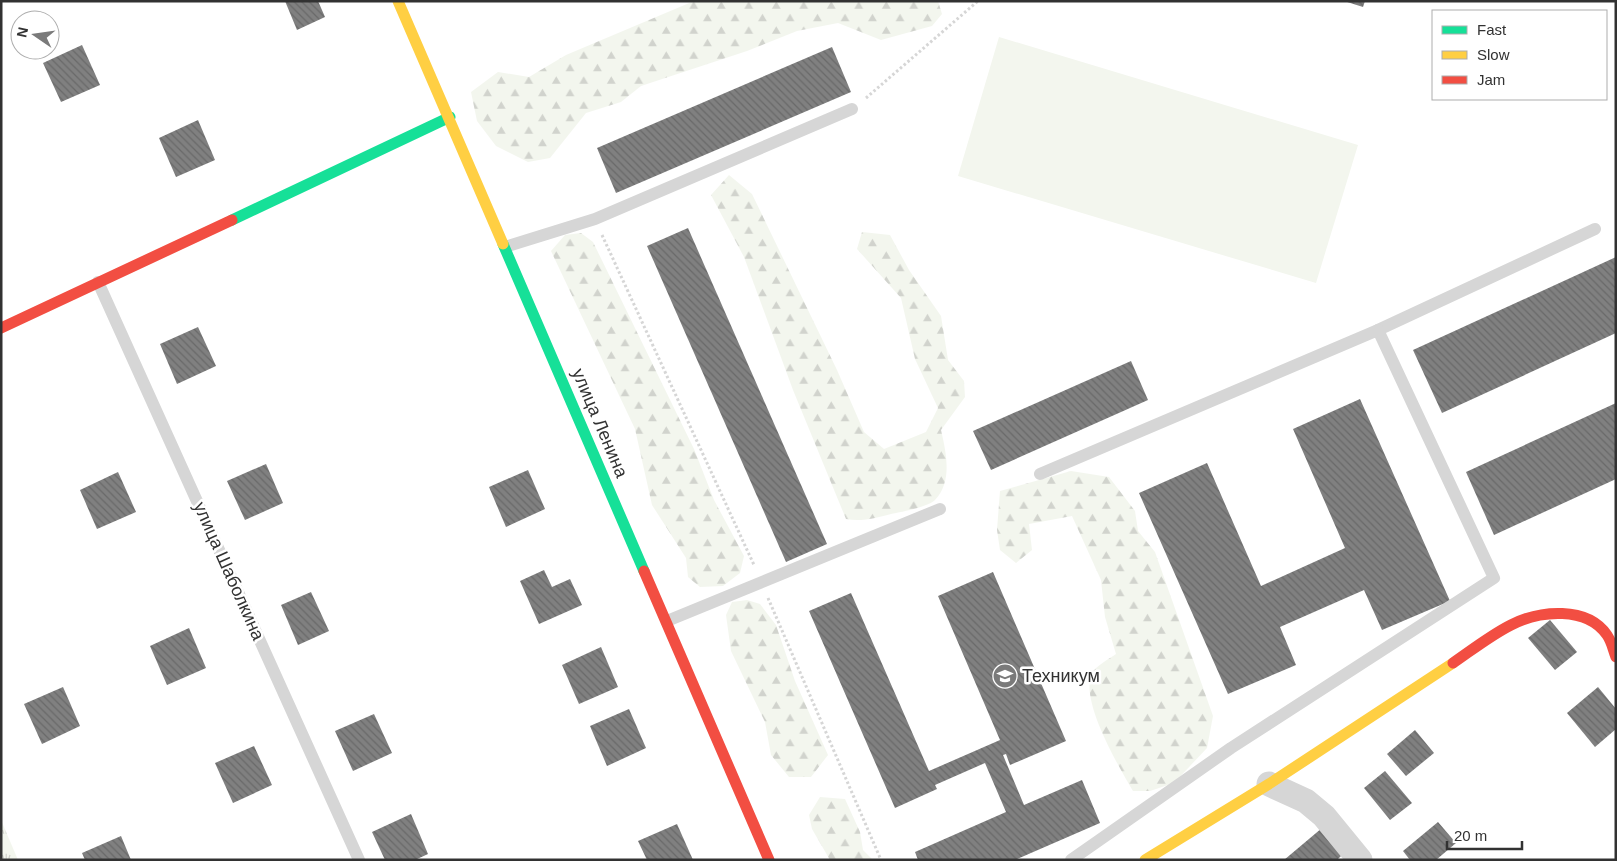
<svg xmlns="http://www.w3.org/2000/svg" width="1617" height="861" viewBox="0 0 1617 861" font-family="Arial,sans-serif">
	<style>
		.grass { fill: url(#grass-tufts) }
		.forest { fill: url(#forest-firs) }
		.pitch { fill: #f3f6ee }
		.building { fill: url(#building-back-hatch) }
		.lines { fill: none; stroke-linecap: round; stroke-linejoin: round }
		.path { stroke: #d6d6d6; stroke-width: 3; stroke-dasharray: 2.5 2.5; stroke-linecap: butt }
		.lane { stroke: #d6d6d6; stroke-width: 12 }
		.street { stroke: #d6d6d6; stroke-width: 25 }
		.fast { stroke: #16e098; stroke-width: 11 }
		.slow { stroke: #ffcf43; stroke-width: 11 }
		.jam { stroke: #f24e42; stroke-width: 11 }
		.labels { text-anchor: middle; dominant-baseline: central; stroke-width: 5; stroke-linejoin: round; paint-order: stroke }
		.street-label { font-size: 18px; fill: #323232; stroke: #fff }
		.poi-label { font-size: 18px; fill: #323232; stroke: #fff; text-anchor: start }
	</style>
	<defs>
		<pattern id="grass-tufts" width="24" height="20" patternUnits="userSpaceOnUse" patternTransform="scale(1.25)"><rect width="24" height="20" fill="#f3f6ee"/><path d="M3 7l-1-3M5 7V3M7 7l1-3M15 17l-1-3M17 17v-4M19 17l1-3" fill="none" stroke="#d1d3cd"/></pattern>
		<pattern id="forest-firs" width="22" height="20" patternUnits="userSpaceOnUse" patternTransform="scale(1.25)"><rect width="22" height="20" fill="#f3f6ee"/><path d="M5 1l3.5 6h-7zM16 11l3.5 6h-7z" fill="#d1d3cd"/></pattern>
		<pattern id="building-back-hatch" width="6" height="6" patternUnits="userSpaceOnUse" patternTransform="scale(1.25)"><rect width="6" height="6" fill="#808080"/><path d="M-1 5l2 2M0 0l6 6M5-1l2 2" fill="none" stroke="#696969"/></pattern>
	</defs>
	<rect width="100%" height="100%" fill="#fff"/>
	<path class="grass" d="M1 820 18 860H1Z"/>
	<g class="forest">
		<path d="M694 1H938L942 14 932 26 881 40 838 23 797 31 747 51 641 86 621 102 586 113 550 158 528 162 496 146 477 121 471 92 498 72 529 77 566 55Z"/>
		<path d="M729 175 752 194 837 370 864 432 884 449 926 432 938 408 915 359 901 298 857 249 862 232 890 235 909 270 941 316 948 360 964 381 965 397 941 430C946 452 953 481 935 500 928 507 901 512 891 514 875 518 862 522 846 519L793 390 744 257 711 195Z"/>
		<path d="M581 233 593 242 694 449 714 500 744 556 740 573 723 586 700 587 688 577 686 558 652 505 635 429 551 251 565 235Z"/>
		<path d="M1071 471 1109 477 1135 511 1138 531 1155 552 1213 716 1207 748 1174 783 1150 791H1133C1119 767 1079 700 1092 673 1096 666 1109 659 1116 654L1105 617 1101 580 1072 516 1029 524 1032 550 1016 563 1000 550 997 530 1000 491Z"/>
		<path d="M747 600 760 604 776 625 795 681 828 755 811 777H789L771 755 765 722 731 651 726 615 732 602Z"/>
		<path d="M820 797 845 799 860 832 863 850 873 860H830L812 829 809 815Z"/>
	</g>
	<path class="pitch" d="M999 37 1358 145 1316 283 958 176Z"/>
	<g class="building">
		<path d="M285 1H318L325 17 297 30Z"/>
		<path d="M1344 1H1365L1363 7Z"/>
		<path d="M82 45 100 85 61 102 43 63Z"/>
		<path d="M832 47 851 92 616 193 597 148Z"/>
		<path d="M198 120 215 160 176 177 159 138Z"/>
		<path d="M688 228 827 544 786 562 647 246Z"/>
		<path d="M1616 257V333L1442 413 1413 350Z"/>
		<path d="M198 327 216 366 177 384 160 344Z"/>
		<path d="M1131 361 1148 400 991 470 973 431Z"/>
		<path d="M1360 399 1450 601 1382 630 1364 590 1280 627 1296 665 1228 694 1139 493 1207 463 1261 586 1345 548 1293 429Z"/>
		<path d="M1616 403V479L1494 535 1466 472Z"/>
		<path d="M266 464 283 503 245 520 227 481Z"/>
		<path d="M528 470 545 509 506 527 489 487Z"/>
		<path d="M118 472 136 512 97 529 80 490Z"/>
		<path d="M544 570 552 587 570 579 582 605 539 624 520 581Z"/>
		<path d="M993 572 1066 741 1010 765 1006 754 1003 755 1024 805 1082 780 1100 823 1015 860H918L915 852 1006 812 985 763 935 785 937 789 895 808 809 611 851 593 929 771 1000 740 938 596Z"/>
		<path d="M311 592 329 631 298 645 281 605Z"/>
		<path d="M1550 620 1577 652 1555 670 1528 638Z"/>
		<path d="M189 628 206 668 167 685 150 646Z"/>
		<path d="M601 647 618 687 579 704 562 665Z"/>
		<path d="M63 687 80 726 42 744 24 704Z"/>
		<path d="M1598 687 1616 709V729L1595 747 1567 713Z"/>
		<path d="M629 709 646 748 607 766 590 726Z"/>
		<path d="M374 714 392 753 353 771 335 731Z"/>
		<path d="M1415 730 1434 753 1406 776 1387 754Z"/>
		<path d="M254 746 272 785 233 803 215 763Z"/>
		<path d="M1385 771 1412 803 1390 820 1364 788Z"/>
		<path d="M411 814 428 854 415 860H385L372 832Z"/>
		<path d="M1438 822 1456 843 1436 860H1410L1403 851Z"/>
		<path d="M677 824 693 860H647L638 841Z"/>
		<path d="M1322 828 1343 854 1337 860H1284Z"/>
		<path d="M121 836 131 860H85L82 853Z"/>
	</g>
	<g class="lines">
		<g class="path">
			<path d="M866 98 978 1"/>
			<path d="M602 235 754 565"/>
			<path d="M768 598 881 860"/>
		</g>
		<g class="lane">
			<path d="M505 247 595 219 852 109"/>
			<path d="M98 282 359 860"/>
			<path d="M1378 330 1595 229"/>
			<path d="M1040 474 1378 330 1494 578 1231 748 1071 860"/>
			<path d="M667 621 940 509"/>
		</g>
		<path class="street" d="M1269 784 1306 801 1324 816 1360 860"/>
		<g class="fast">
			<path d="M232 220 450 117"/>
			<path d="M503 244 644 571"/>
		</g>
		<g class="slow">
			<path d="M398 1 503 244"/>
			<path d="M1145 860 1269 784 1453 663"/>
		</g>
		<g class="jam">
			<path d="M1 328 232 220"/>
			<path d="M644 571 769 860"/>
			<path d="M1453 663C1472 650 1491 635 1511 625 1540 610 1587 606 1607 635 1612 642 1613 650 1616 657"/>
		</g>
	</g>
	<defs>
		<symbol id="university-disc" viewBox="-11 -11 22 22"><circle r="9.5" fill="#7a7a7a" stroke="#fff"/><path d="M0-5L7-2L0 1L-7-2ZM-4 1L0 2.5L4 1V4Q0 6-4 4Z" fill="#fff"/></symbol>
	</defs>
	<g fill-rule="evenodd">
		<use href="#university-disc" x="991" y="662" width="28" height="28"/>
	</g>
	<g class="labels">
		<g class="street-label">
			<text transform="translate(600 423) rotate(67)">улица Ленина</text>
			<text transform="translate(229 571) rotate(66)">улица Шаболкина</text>
		</g>
		<g class="poi-label">
			<text x="1022" y="676">Техникум</text>
		</g>
	</g>
	<rect width="1617" height="861" fill="none" stroke="#323232" stroke-width="5"/>
	<rect x="1432" y="10" width="175" height="90" fill="#ffffff" stroke="#adadad"/>
	<rect x="1442" y="26" width="25" height="8" fill="#16e098" stroke="#adadad"/>
	<text x="1477" y="35" font-size="15" fill="#323232">Fast</text>
	<rect x="1442" y="51" width="25" height="8" fill="#ffcf43" stroke="#adadad"/>
	<text x="1477" y="60" font-size="15" fill="#323232">Slow</text>
	<rect x="1442" y="76" width="25" height="8" fill="#f24e42" stroke="#adadad"/>
	<text x="1477" y="85" font-size="15" fill="#323232">Jam</text>
	<g transform="translate(35 35) rotate(283)"><circle r="24" fill="#ffffff" stroke="#adadad"/>
	<path d="M0-4L9 19L0 12L-9 19Z" fill="#7a7a7a"/>
	<text y="-8" font-size="14" font-weight="bold" text-anchor="middle" fill="#323232">N</text>
	</g>
	<path d="M1447 841v8h75v-8" fill="none" stroke="#323232" stroke-width="2.5"/>
	<text x="1454" y="841" font-size="15" fill="#323232" stroke="#ffffff" stroke-width="4" paint-order="stroke">20 m</text>
</svg>
